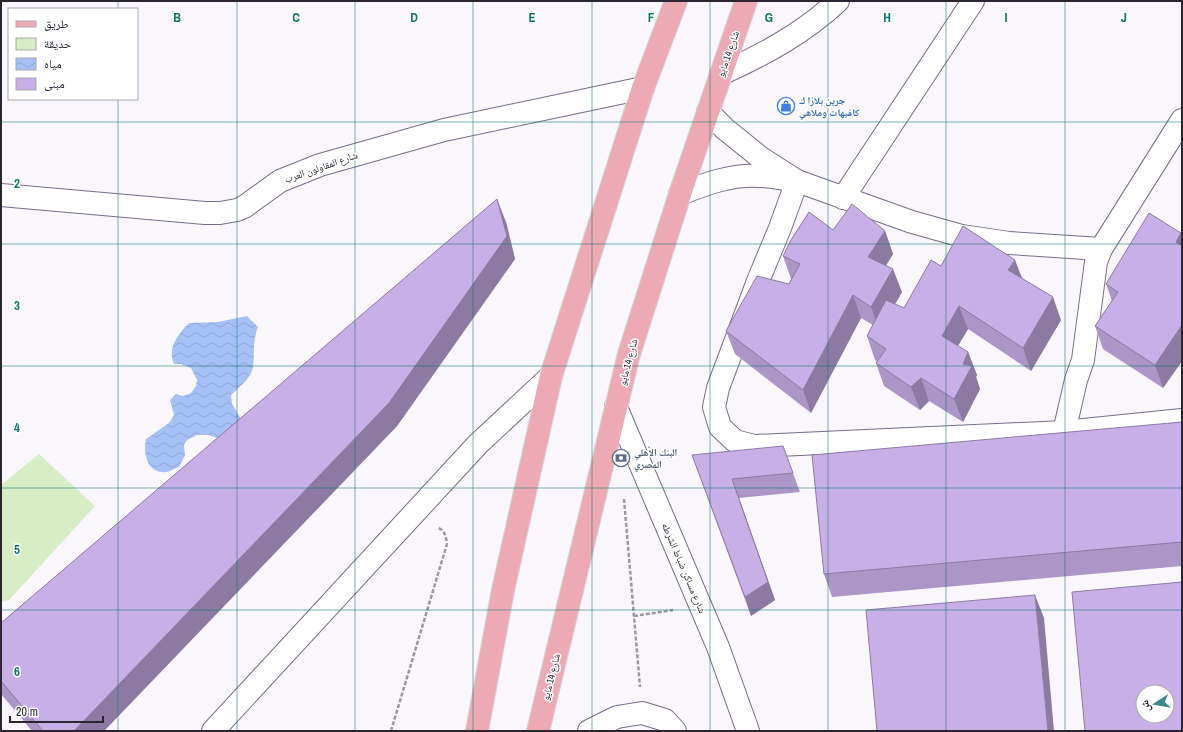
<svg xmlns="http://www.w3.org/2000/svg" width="1183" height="732" viewBox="0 0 1183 732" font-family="'Archivo Narrow','Noto Naskh Arabic',sans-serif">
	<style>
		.park { fill: #d6edc5 }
		.water { fill: url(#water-waves) }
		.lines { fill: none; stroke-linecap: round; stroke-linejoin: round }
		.minor-casing { stroke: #786d88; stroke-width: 24 }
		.tertiary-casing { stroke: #786d88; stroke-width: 24 }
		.primary-casing { stroke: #d4d3d6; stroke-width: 24 }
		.path { stroke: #9c98a1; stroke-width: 2.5; stroke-dasharray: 4 2; stroke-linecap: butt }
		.minor { stroke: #fff; stroke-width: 22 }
		.tertiary { stroke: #fff; stroke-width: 22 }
		.primary { stroke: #eeaab4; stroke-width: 22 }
		.wall { fill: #ac96c8 }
		.shaded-wall { fill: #8c7aa2 }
		.building { fill: #c8afe8; stroke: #8c7aa2; fill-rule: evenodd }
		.grid { fill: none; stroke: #0f766e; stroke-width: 1; stroke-opacity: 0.55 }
		.labels { text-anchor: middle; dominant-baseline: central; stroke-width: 3; stroke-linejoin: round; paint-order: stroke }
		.street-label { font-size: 10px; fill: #2a2531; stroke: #fff }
		.shop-label { font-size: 10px; font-weight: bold; fill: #366cbe; stroke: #fff; text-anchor: start }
		.service-label { font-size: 10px; font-weight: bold; fill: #4e5e75; stroke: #fff; text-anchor: start }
		.grid-label { font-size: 13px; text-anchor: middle; font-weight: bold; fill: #0f766e; stroke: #fff; stroke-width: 3; stroke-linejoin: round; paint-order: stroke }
	</style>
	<defs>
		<pattern id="water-waves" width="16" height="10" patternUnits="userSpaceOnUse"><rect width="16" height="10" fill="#a6c1f8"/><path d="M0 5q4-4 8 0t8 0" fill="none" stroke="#8fa6d5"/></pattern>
	</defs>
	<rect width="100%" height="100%" fill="#f9f6fc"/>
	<path class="park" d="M39 454 95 506 9 600 1 602V485Z"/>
	<path class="water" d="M247 316 258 327C252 342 255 352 253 367 251 379 239 387 231 395L232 404 241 419 222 440 209 435H197L187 440 184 445 185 455 179 467C175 468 171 471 167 472 147 474 143 454 146 439L169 423 174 415 170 400 176 394 183 396 191 393 196 386 197 380 191 368 181 364H174C167 348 178 334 189 323L218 322Z"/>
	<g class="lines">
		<defs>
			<g id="minor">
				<path d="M708 112 725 129 761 158 797 181 912 222 962 236 1009 243 1101 249"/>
				<path d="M797 181 780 228 758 281 718 388 714 407 720 427 735 441 754 446 1064 432 1182 420"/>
				<path d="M680 194C705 184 732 174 759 176 770 176 780 178 790 180"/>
				<path d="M1 195 205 213H220L237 210 244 207 280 181 320 165 444 130 643 88"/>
				<path d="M843 198 973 1"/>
				<path d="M1064 432 1076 380 1083 360 1096 262 1101 249 1182 120"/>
				<path d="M213 731 478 444 551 376"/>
				<path d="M589 731 617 717 642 713 665 720 675 731"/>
			</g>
			<g id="tertiary">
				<path d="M721 74C763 55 804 33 838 1"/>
				<path d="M616 407 718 647 748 731"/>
			</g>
			<g id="primary">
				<path d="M477 731 503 590 551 376 643 88 676 1"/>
				<path d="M538 731 629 354 680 194 746 1"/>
			</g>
		</defs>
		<use href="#minor" class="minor-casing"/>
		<use href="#tertiary" class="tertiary-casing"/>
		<use href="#primary" class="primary-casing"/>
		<g class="path">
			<path d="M624 499 640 687"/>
			<path d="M634 616 673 610"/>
			<path d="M391 731 447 544C446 537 445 530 438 528"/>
		</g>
		<use href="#minor" class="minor"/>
		<use href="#tertiary" class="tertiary"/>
		<use href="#primary" class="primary"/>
	</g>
	<g class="wall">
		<path d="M506 222 515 259 397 426 104 731H32L1 694V623Z"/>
		<path d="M885 231 893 254 886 266 902 292 895 304 904 308 941 266 1022 278 1061 320 1031 371 968 329 958 346 968 352 977 375 976 377 980 389 963 422 929 401 920 410 884 386 876 363 877 361 875 360 867 336 873 325 861 318 811 413 735 354 726 331 789 284 791 279 783 256Z"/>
		<path d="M1182 236V361L1163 388 1103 349 1095 326 1112 301 1106 284Z"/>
		<path d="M1182 422V566L832 597 824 574Z"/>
		<path d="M692 455 793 473 800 492 739 498 775 600 751 616Z"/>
	</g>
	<g class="shaded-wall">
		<path d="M497 199 506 222 515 259 397 426 104 731H74Z"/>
		<path d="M885 231 893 254 876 280 868 257Z"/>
		<path d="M1181 233 1182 236V259L1176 242Z"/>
		<path d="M1015 260 1024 283 1008 270Z"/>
		<path d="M893 269 902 292 880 330 871 307Z"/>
		<path d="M853 295 861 318 811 413 803 390Z"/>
		<path d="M1053 297 1061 320 1031 371 1023 348Z"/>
		<path d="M959 306 968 329 950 359 942 336Z"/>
		<path d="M1182 325V361L1163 388 1155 365Z"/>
		<path d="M968 352 977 375 976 377 980 389 963 422 954 399 963 364Z"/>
		<path d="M921 378 929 401 920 410 911 387Z"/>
		<path d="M732 479 775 600 751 616 745 597Z"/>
		<path d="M1035 595 1044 618 1054 731H1048Z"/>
	</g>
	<g class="building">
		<path d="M497 199 507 236 389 403 74 731H43L1 681V623Z"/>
		<path d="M852 204 885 231 868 257 893 269 871 307 853 295 803 390 726 331 757 276 789 284 800 264 783 256 791 240 809 212 833 230Z"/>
		<path d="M1149 213 1181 233 1176 242 1182 246V325L1155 365 1095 326 1118 292 1106 284Z"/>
		<path d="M963 226 1015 260 1008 270 1053 297 1023 348 959 306 942 336 968 352 963 364 972 366 954 399 921 378 911 387 876 363 886 349 867 336 886 300 904 308 931 260 941 266Z"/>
		<path d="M1182 422V542L824 574 812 455Z"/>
		<path d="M783 446 793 473 732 479 768 582 745 597 692 455Z"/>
		<path d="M1182 582V731H1085L1072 592ZM1143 692H1167V716H1143Z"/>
		<path d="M1035 595 1048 731H877L866 610Z"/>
	</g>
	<path class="grid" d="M118 1V9M237 1V731M355 1V731M473 1V731M592 1V731M710 1V731M828 1V731M946 1V731M1065 1V731M118 99V731M1 122H1182M1 244H1182M1 366H1182M1 488H1182M1 610H1182"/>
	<defs>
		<symbol id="shop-ring" viewBox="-11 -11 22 22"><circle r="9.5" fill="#fff" stroke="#3f7fe0" stroke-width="1.5"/><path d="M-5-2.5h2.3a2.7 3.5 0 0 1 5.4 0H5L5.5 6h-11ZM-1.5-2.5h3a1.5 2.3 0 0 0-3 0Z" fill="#3f7fe0"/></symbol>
		<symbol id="bank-ring" viewBox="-11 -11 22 22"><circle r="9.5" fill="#fff" stroke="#5c6f8a" stroke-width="1.5"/><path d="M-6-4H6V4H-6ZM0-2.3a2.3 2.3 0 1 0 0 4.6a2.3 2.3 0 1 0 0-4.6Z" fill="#5c6f8a"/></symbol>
	</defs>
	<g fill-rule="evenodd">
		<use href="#shop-ring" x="776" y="96" width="20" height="20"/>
		<use href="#bank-ring" x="611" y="448" width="20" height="20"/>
	</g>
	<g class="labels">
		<g class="street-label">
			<text transform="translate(728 54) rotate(-71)">شارع 14 مايو</text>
			<text transform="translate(321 167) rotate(-19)">شارع المقاولون العرب</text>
			<text transform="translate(628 362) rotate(-75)">شارع 14 مايو</text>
			<text transform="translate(684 568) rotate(67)">شارع مساكن ضباط الشرطه</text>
			<text transform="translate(551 677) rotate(-76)">شارع 14 مايو</text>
		</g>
		<g class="shop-label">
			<text x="799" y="100">جرين بلازا ك<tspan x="799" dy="12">كافيهات وملاهي</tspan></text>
		</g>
		<g class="service-label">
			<text x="634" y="452">البنك الأهلي<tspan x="634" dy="12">المصري</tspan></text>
		</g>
	</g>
	<g class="grid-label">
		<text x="177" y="22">B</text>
		<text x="296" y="22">C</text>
		<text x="414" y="22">D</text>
		<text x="532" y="22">E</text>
		<text x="651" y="22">F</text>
		<text x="769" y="22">G</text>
		<text x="887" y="22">H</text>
		<text x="1006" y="22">I</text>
		<text x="1124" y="22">J</text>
		<text x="17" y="188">2</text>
		<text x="17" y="310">3</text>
		<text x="17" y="432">4</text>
		<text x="17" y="554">5</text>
		<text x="17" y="676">6</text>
	</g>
	<rect width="1183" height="732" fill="none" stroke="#2a2531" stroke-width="4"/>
	<rect x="8" y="8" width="130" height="92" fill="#ffffff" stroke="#aaa8ad"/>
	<rect x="16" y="21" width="20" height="6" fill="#eeaab4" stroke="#aaa8ad"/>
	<text x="44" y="28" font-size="12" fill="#2a2531">طريق</text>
	<rect x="16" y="38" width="20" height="12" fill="#d6edc5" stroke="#aaa8ad"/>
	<text x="44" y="48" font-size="12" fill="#2a2531">حديقة</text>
	<rect x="16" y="58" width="20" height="12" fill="url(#water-waves)" stroke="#aaa8ad"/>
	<text x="44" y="68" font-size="12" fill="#2a2531">مياه</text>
	<rect x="16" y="78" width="20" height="12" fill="#c8afe8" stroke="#aaa8ad"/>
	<text x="44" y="88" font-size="12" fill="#2a2531">مبنى</text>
	<g transform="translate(1155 704) rotate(258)"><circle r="19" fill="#ffffff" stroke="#aaa8ad"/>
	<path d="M0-3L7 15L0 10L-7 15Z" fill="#40878d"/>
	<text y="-6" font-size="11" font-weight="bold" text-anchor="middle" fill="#2a2531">ش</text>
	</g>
	<path d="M10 716v6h93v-6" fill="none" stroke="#2a2531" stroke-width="2"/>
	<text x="16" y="716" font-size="12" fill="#2a2531" stroke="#ffffff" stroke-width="3" paint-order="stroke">20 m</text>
</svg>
